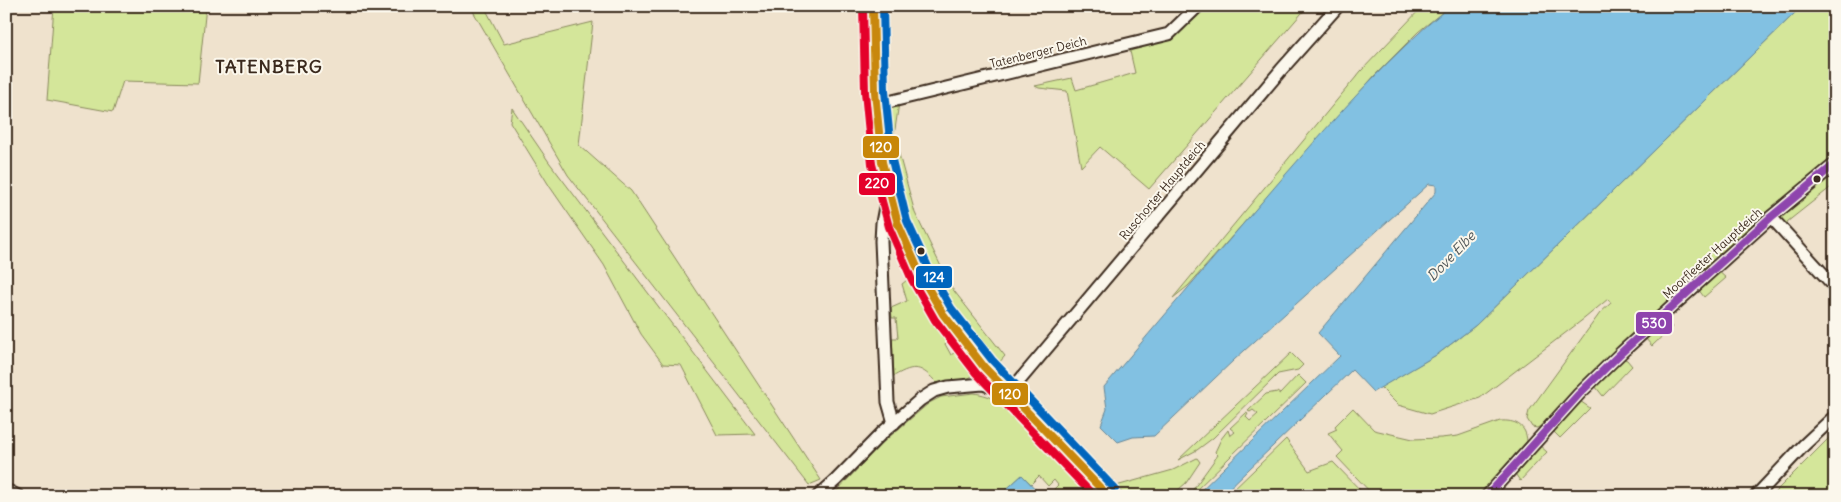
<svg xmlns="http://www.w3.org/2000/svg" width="1841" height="502" viewBox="0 0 1841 502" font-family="Delius,sans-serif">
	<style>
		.green { fill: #d4e69a; stroke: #88885c }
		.water { fill: #82c1e2; stroke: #668594 }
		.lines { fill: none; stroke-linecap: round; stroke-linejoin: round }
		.minor-casing { stroke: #3b2a1e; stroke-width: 15 }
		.minor { stroke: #fbf7ec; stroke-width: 11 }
		.bus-1-casing { stroke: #fbf7ec; stroke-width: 11 }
		.bus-2-casing { stroke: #fbf7ec; stroke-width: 11 }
		.bus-3-casing { stroke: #fbf7ec; stroke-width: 11 }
		.bus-4-casing { stroke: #fbf7ec; stroke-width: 11 }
		.bus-1 { stroke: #c88708; stroke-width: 8 }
		.bus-2 { stroke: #e4002b; stroke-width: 8 }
		.bus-3 { stroke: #0065bd; stroke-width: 8 }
		.bus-4 { stroke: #8e44ad; stroke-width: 8 }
		.bus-dot { fill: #3b2a1e; stroke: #fbf7ec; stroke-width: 2 }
		.labels { text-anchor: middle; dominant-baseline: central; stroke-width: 4; stroke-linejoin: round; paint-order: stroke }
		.street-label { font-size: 12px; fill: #3b2a1e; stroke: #fbf7ec }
		.water-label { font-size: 14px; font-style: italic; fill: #505759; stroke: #fbf7ec }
		.district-label { font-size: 18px; font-weight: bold; letter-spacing: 1px; fill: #3b2a1e; stroke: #fbf7ec }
		.line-badge { stroke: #fbf7ec; stroke-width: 2 }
		.badge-label { font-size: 14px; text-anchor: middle; font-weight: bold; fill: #fff }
	</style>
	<rect width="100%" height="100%" fill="#efe2cd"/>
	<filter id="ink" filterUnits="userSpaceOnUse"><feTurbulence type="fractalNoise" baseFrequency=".02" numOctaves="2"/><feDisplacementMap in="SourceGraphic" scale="10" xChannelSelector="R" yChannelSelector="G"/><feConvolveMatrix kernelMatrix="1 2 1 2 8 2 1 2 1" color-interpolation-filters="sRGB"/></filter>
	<g filter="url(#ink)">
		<g class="green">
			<path d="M54 6H206L198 83 123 81 113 112 47 100Z"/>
			<path d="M470 6H484L504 44 593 22 579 145 631 191 821 480 809 485 568 175Z"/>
			<path d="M1202 6H1308L1149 189 1100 147 1081 167 1067 91 1039 88 1035 86 1072 78 1076 90 1135 73 1129 47 1168 37Z"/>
			<path d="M1423 6H1450L1418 32 1375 75 1188 286 1173 298 1361 71Z"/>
			<path d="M1802 6H1835V157C1732 242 1633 330 1541 426L1537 428 1532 427 1527 419 1529 411 1600 313 1611 303 1608 299 1585 318 1480 398 1430 414 1398 405 1380 387 1438 354 1476 325Z"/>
			<path d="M899 103 894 136 915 213 951 287 1005 356 997 365 941 297 912 238 893 175 885 132 886 115 892 107Z"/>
			<path d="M512 108 549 162 755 434 717 435 681 365 663 364 641 334 604 265 550 187 510 122Z"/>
			<path d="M1833 171 1835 172V184L1787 222 1788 229 1781 220 1782 215Z"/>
			<path d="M1718 271 1726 278 1704 297 1698 289Z"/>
			<path d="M911 277 950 339 945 344 951 355 958 350 978 372 969 378 937 383C921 366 915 364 894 376L892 338H898L896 318H892L891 308 907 301 902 284Z"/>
			<path d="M1665 320 1672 327 1652 346 1645 338Z"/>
			<path d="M1291 353 1303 365 1298 370 1278 374 1213 438 1197 450 1178 460Z"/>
			<path d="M1622 358 1627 360 1632 366 1603 396 1595 386Z"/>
			<path d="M1298 375 1306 383 1192 494 1189 495 1218 455 1215 452 1221 439 1228 430 1230 436 1235 432 1230 428 1246 413 1248 414 1246 417 1250 421 1258 414 1253 410 1250 412 1248 411 1266 394 1277 392 1280 394Z"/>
			<path d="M974 393C988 395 997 399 1009 408L1092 496H1060L1054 489 1058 485 1054 480 1048 486 1039 476 1031 484 1022 475 999 496H832L881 444 929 403 941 397Z"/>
			<path d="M1580 401 1590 408 1560 438 1553 431Z"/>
			<path d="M1353 408 1374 430 1413 439 1441 438 1458 436 1500 421C1515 420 1526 425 1527 441L1479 496H1374L1337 457 1343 451 1328 433 1337 429 1335 426Z"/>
			<path d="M1835 433V496H1771L1830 437Z"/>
			<path d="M1286 439 1309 471 1333 462 1366 496H1227Z"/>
			<path d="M1539 445 1547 452 1520 481 1514 472Z"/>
			<path d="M1197 458 1200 462 1186 483 1171 496H1125L1116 486 1173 470Z"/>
		</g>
		<g class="water">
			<path d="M1450 6H1802L1476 325 1438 354 1373 392 1352 370 1221 496H1195L1340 356 1318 333 1436 192V185L1429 184 1234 360 1154 436 1133 437 1118 442 1101 425 1107 409 1104 387C1164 315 1225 245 1286 174 1338 115 1389 56 1450 6Z"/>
			<path d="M1022 475 1042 496H999Z"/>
		</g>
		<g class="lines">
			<defs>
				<g id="minor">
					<path d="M873 6 875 92 882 162 898 224 921 276 943 314 984 367 1108 496"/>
					<path d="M876 105 1169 34 1198 6"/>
					<path d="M888 191 882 223 881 241 888 402 894 423"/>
					<path d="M1771 217 1835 287"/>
					<path d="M1009 393 1281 70 1338 6"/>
					<path d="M6 490 18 496"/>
					<path d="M818 496 836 480 882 433 920 400 934 391 948 387 983 384 1008 392"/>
					<path d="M1487 496 1579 394 1622 352 1771 217 1835 164"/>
					<path d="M1756 496 1804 445 1835 416"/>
				</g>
			</defs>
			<use href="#minor" class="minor-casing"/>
			<use href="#minor" class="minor"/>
			<defs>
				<path id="bus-1" d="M873 6 875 92 882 162 898 224 921 276 943 314 984 367 1108 496"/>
				<path id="bus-2" d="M863 6 865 92 872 164 889 227 912 280 935 320 976 373 1094 496"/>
				<path id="bus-3" d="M883 6 885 91 892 160 907 221 930 271 951 308 992 360 1115 489"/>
				<path id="bus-4" d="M1487 496 1579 394 1622 352 1771 217 1835 164"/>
			</defs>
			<use href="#bus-1" class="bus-1-casing"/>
			<use href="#bus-2" class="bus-2-casing"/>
			<use href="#bus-3" class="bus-3-casing"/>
			<use href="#bus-4" class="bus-4-casing"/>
			<use href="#bus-1" class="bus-1"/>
			<use href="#bus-2" class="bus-2"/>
			<use href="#bus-3" class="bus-3"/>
			<use href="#bus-4" class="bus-4"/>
		</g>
	</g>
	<g class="bus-dot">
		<circle cx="1817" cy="179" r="4.5"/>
		<circle cx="921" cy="251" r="4.5"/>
	</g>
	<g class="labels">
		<g class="street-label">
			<text transform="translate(1038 52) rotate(-14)">Tatenberger Deich</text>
			<text transform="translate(1162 190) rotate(-50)">Ruschorter Hauptdeich</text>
			<text transform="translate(1712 253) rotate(-42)">Moorfleeter Hauptdeich</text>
		</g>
		<g class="water-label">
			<text transform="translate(1451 256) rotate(-46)">Dove Elbe</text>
		</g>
		<g class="district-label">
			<text x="269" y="66">TATENBERG</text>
		</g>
	</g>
	<g class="line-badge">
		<rect x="862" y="135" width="38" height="24" rx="5" fill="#c88708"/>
		<rect x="858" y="172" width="38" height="24" rx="5" fill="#e4002b"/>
		<rect x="915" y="265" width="38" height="24" rx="5" fill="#0065bd"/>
		<rect x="1635" y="311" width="38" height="24" rx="5" fill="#8e44ad"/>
		<rect x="991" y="382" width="38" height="24" rx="5" fill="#c88708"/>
	</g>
	<g class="badge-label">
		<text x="881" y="152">120</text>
		<text x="877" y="188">220</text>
		<text x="934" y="282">124</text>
		<text x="1654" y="328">530</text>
		<text x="1010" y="399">120</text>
	</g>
	<rect width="1841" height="502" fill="none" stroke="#fbf7ec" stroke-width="25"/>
	<rect x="12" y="12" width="1816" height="477" fill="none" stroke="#3b2a1e" stroke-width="2" filter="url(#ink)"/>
</svg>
